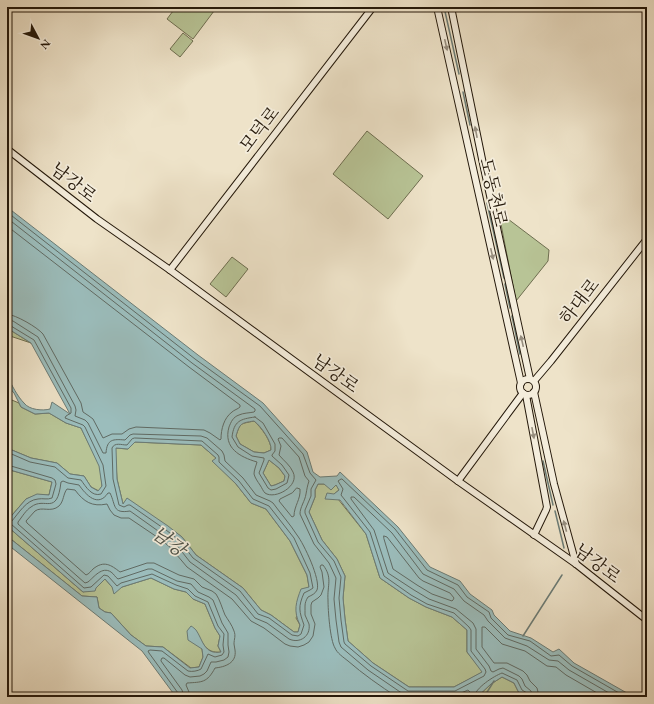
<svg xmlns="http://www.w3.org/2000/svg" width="654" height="704" viewBox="0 0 654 704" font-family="'EB Garamond','Noto Serif KR',serif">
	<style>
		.green { fill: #b8c496; stroke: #6e6e50 }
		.water { fill: #9bbdbc; stroke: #6b7b75; fill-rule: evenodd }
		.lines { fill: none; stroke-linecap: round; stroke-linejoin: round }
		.shore { stroke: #606a63; stroke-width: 1 }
		.stream { stroke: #6b7b75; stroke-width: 1.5 }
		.secondary-casing { stroke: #24180a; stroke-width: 8 }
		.secondary { stroke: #f4eddc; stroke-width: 6 }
		.oneway { fill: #968d7e }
		.labels { text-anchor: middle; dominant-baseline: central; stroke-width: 3.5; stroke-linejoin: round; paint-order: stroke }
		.street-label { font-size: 18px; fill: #24180a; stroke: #f4eddc }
		.water-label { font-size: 19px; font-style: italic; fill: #4e5248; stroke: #f4eddc }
	</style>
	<rect width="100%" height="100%" fill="#eee3c9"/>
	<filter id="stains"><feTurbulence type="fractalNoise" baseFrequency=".005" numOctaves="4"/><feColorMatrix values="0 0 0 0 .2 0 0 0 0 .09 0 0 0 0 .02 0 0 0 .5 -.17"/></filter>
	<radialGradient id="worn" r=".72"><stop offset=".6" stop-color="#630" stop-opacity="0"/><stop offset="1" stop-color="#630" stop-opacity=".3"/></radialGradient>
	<g class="green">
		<path d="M176 7H217L193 39 167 19Z"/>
		<path d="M183 33 193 41 180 57 170 49Z"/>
		<path d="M367 131 423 176 388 219 333 174Z"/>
		<path d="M504 216 549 250 548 261 516 301 512 281 500 219Z"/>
		<path d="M232 257 248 269 226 297 210 284Z"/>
		<path d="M7 328 31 343 7 335Z"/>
		<path d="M7 398 19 403 21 407 35 414 49 413 66 423 81 428 100 466 102 486 99 491 91 487 84 476 70 474 57 463 31 458 7 448Z"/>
		<path d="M254 421C261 427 272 442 271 450L264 453 254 452 240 444 236 436C240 422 241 424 254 421Z"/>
		<path d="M135 442 201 445 216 458 213 461 236 484 251 503 266 509 290 541 307 575 309 587 296 618 300 625 298 632H294L271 615 261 610 243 588 196 555 182 537 127 499 123 504 117 479 115 448 128 449Z"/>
		<path d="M269 460 279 468 285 476 284 481 275 485 271 486 263 473Z"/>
		<path d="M10 470 52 482 49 495H37L26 499 7 521V471Z"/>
		<path d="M318 484H336L339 490 334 494 366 534 380 578 409 598 426 607 452 617 467 630V652L483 672 454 687H409L373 663 348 641 345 619 343 598 345 576 337 559 322 540 309 512 315 497V490Z"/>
		<path d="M7 526 83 592 96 588 105 579 112 587H122L151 578 174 589 186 592 193 599 205 604 215 628 220 636 218 646 221 652C206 654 202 642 196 631L202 649 203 657 199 667 191 668 163 647 146 646 131 635 111 613 105 612 99 608 97 597 82 596 7 536Z"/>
		<path d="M502 677 514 683 519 693 528 697H477L491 684Z"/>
	</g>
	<path class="water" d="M7 207 198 355 263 403 307 452 313 472 320 477 337 476 340 472 398 527 430 567 460 581 470 594 492 610 494 615 510 631 531 638 553 652 559 649 574 663 634 697H528L519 693 514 683 502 677 491 684 477 697H176L142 651 7 544V536L82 596 97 597 99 608 105 612 111 613 131 635 146 646 163 647 190 668 199 667 203 657 202 649 188 640 187 631 191 626C193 627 195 629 196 630 203 640 204 655 221 652L218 646 220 636 215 628 205 604 193 599 186 592 174 589 151 578 122 587 114 594 112 587 105 579 96 588 95 591 83 592 7 526V521L26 499 37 494 49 495 52 482 10 470 7 471V448L31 458 57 463 70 474 84 476 91 487 98 491 102 486 99 466 81 428 66 423 49 413 35 414 21 407 14 393 7 385V376C12 385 17 396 24 403 29 410 43 411 50 409L52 402 70 414 31 343 7 328ZM254 421C261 426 272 442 271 450L264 453 254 452 240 444 236 436C240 423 241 423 254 421ZM135 442 201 445 216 458 212 461 236 484 251 503 266 509 290 541 307 575 309 587 301 589C296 602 293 611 300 625L298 632H294L271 615 261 610 243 588 196 555 182 537 168 526 127 498 123 504 117 479 116 448 128 449ZM269 460 279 468 285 476 284 481 275 485 271 486 263 473ZM318 484H324L331 490 336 485 339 490 334 494 327 493 325 499 340 500 366 534 380 578 409 598 426 607 452 617 467 630V652L482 672 454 687H409L373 663 348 641 345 619 343 598 345 576 337 559 322 540 309 512 315 497V490Z"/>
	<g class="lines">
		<g class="shore">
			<path d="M7 212 195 359 260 406 303 454 310 473 316 480 311 489V496L305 510V513L318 542 334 561 341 577 339 598 341 620 344 642 345 644 371 666 408 691H455L484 676 486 672 485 669 471 651V630L469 627 454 613 427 604 411 595 384 576 370 532 341 495 343 489 338 481 341 479H342L395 529 427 570 458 585 467 597 489 612 491 618 508 635 530 641 551 656 559 655 572 666 626 697"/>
			<path d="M7 218 192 363 255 409V411L254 412C249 413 243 413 239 415 233 417 231 422 229 427 223 448 240 457 257 462 256 466 254 470 254 474 255 478 258 482 260 485 262 488 263 491 265 493 275 500 300 486 293 472 290 465 284 461 279 455L281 446 278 439 279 438H282L299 457 305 476 309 481C307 487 307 489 306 494 305 501 300 507 300 514L314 544 329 563 336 578 334 599 336 620 339 642 341 647 368 670 406 696H454L468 690 470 692 469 697"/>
			<path d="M7 226 189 367 240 405V407C238 409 234 410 232 412 224 418 221 429 221 439L220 440 210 433 204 430 136 427 129 429 122 434H112L103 438 93 419 89 416 83 412 81 403 43 334C37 327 16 315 7 314"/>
			<path d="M7 320 13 321 38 337 75 406 76 410 75 416 85 420 88 423 103 453H106C107 439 113 439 125 440L130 435 133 434 201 436 207 438 222 451 224 455 225 461 243 478 256 495 270 501 273 503C281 514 290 524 297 535 304 544 321 580 317 590 315 594 312 595 308 597 306 600 305 603 305 606 305 608 305 613 305 615 306 618 308 621 309 624 311 636 300 644 289 639L267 623 255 618 236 595 190 562 175 543 130 511C112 514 116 505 110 493H108C98 508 86 495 79 485L68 483 63 481 61 482C57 517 45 496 31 507 26 510 22 517 18 522V524L85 583 88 582C94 577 102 566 111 572 114 574 115 577 118 579L148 569H152L177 581 191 584 198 592 209 597 213 600 222 623 228 633V645L229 652 228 657 224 660 216 662H211L207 671 204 674 200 676 190 677 185 675 164 658H162L161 660V661L182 690 184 697"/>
			<path d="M7 325 11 326 34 340 71 408V413L66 416 65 418 83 425 85 427 103 465 106 486 101 494C92 497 86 487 81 480L68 478 55 467 30 462 7 452"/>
			<path d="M255 417 263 423 275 444V451L272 455V456L282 465 289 475 287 483 276 489 271 490 268 488 259 473 264 460V458L252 456 238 447 232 437C234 421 240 419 255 417Z"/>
			<path d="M135 438 202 441 218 455 219 457V462L239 481 253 499 269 506 294 538 310 573 313 588 310 590 304 593C298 607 299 611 304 625L301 634 298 636 292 635 269 618 258 614 240 591 193 558 179 540 166 530 130 505H128L124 507 119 505 113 479 112 448C115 442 121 445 127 445L132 439Z"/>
			<path d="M7 466H11L52 478 55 480 56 484 52 498C47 500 43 498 38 499 26 500 19 513 11 522V524L84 588 91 587 104 575 108 576 117 586 121 583 152 574 176 585 188 589 195 596 208 602 218 626 224 634 223 645 224 652 222 655 215 657 208 654 201 669C198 671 192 672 188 671L162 651 150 650 148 651 149 653 178 693 179 697"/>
			<path d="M297 488 300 489C301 499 294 506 294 516L292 517 279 501 280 499 292 493Z"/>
			<path d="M384 536 387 537 419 578 423 581 450 593 454 598 453 600 452 601 432 594 417 585 393 569 384 539Z"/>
			<path d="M190 697 189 692 186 685 187 683C202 682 207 683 215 668 225 667 237 663 235 650 235 648 234 646 234 644 234 639 236 636 234 631 232 625 228 620 225 615 222 608 220 600 216 594L212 591 202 587 194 579 179 575 154 563H147L120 572C111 565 104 560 93 569 91 571 89 574 86 575L27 523 26 521C29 518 32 514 35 511 42 506 51 513 59 506 64 501 63 494 67 489L75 490C84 502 92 507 107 504L110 510 114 515 121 518H129L160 539 171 548 187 567 232 599 251 621 264 628 285 644 290 646 298 647 304 645 309 642 313 636 315 624 311 614V605L312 602 318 598 321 595 324 587 322 572 320 567 321 565H323C333 578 327 585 328 600 328 610 330 640 335 648 337 653 343 657 348 661 363 674 380 686 397 697"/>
			<path d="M474 697C475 688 494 676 502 673L517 680 522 690 527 693 528 697"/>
			<path d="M533 697 531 691 525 686 522 679 519 676 503 668 499 669 493 672 491 671 489 666 476 649V629L473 623 456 609 429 599 414 590 388 573 374 530 351 499V497H354L392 533 423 574 454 589 464 601 484 615 488 621 505 638 527 646 549 660 558 661 569 670 616 697"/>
			<path d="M539 697 538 692 537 688 530 681 527 675 523 671 507 663H494L482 647V627H485L502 644 525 651 547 666 556 667 566 675 604 697"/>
		</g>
		<g class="stream">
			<path d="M444 7 459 74"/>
			<path d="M463 92 470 125"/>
			<path d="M487 203 504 278"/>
			<path d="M505 284 510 308"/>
			<path d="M512 316 520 354"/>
			<path d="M543 461 553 505"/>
			<path d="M555 511 564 548"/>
			<path d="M523 636 562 575"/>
			<path d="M484 697 494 681"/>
		</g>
		<defs>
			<g id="secondary">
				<path d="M437 7 521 383"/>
				<path d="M451 7 482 159 530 379"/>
				<path d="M7 149 97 219 170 270 458 481 576 564 647 620"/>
				<path d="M170 270 373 7"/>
				<circle cx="528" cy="387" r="8"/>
				<path d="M534 381 551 361 647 239"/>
				<path d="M534 392 554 484 576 564"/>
				<path d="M526 395 547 507 546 510 534 535"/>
				<path d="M458 481 523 393"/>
			</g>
		</defs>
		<use href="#secondary" class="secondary-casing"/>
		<use href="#secondary" class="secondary"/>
	</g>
	<defs><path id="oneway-solid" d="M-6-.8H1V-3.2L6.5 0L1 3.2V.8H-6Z"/></defs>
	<g class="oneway">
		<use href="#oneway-solid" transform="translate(446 45) rotate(77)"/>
		<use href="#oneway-solid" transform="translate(476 132) rotate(-101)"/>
		<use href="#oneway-solid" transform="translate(492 254) rotate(77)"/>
		<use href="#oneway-solid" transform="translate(522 341) rotate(-103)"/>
		<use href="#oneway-solid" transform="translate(533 433) rotate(79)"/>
		<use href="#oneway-solid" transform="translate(565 526) rotate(-105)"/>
	</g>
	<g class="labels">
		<g class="street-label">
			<text transform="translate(259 129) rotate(-52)">모덕로</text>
			<text transform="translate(74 182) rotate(38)">남강로</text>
			<text transform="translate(494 192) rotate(77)">도동천로</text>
			<text transform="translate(579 301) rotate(-52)">하대로</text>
			<text transform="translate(336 373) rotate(36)">남강로</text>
			<text transform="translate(598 563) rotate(37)">남강로</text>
		</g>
		<g class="water-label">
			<text transform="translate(169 541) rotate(37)">남강</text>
		</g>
	</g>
	<rect width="654" height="704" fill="none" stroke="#eee3c9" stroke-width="24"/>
	<rect x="8" y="8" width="638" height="688" fill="none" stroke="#24180a" stroke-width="2"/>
	<rect x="12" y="12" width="630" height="680" fill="none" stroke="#24180a"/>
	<g transform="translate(38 38) rotate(131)" stroke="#f4eddc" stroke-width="3" paint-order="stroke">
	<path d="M0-3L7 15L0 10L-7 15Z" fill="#24180a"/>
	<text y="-6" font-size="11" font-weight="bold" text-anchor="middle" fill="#24180a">N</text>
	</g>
	<rect width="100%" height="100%" filter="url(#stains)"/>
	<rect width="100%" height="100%" fill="url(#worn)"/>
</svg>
